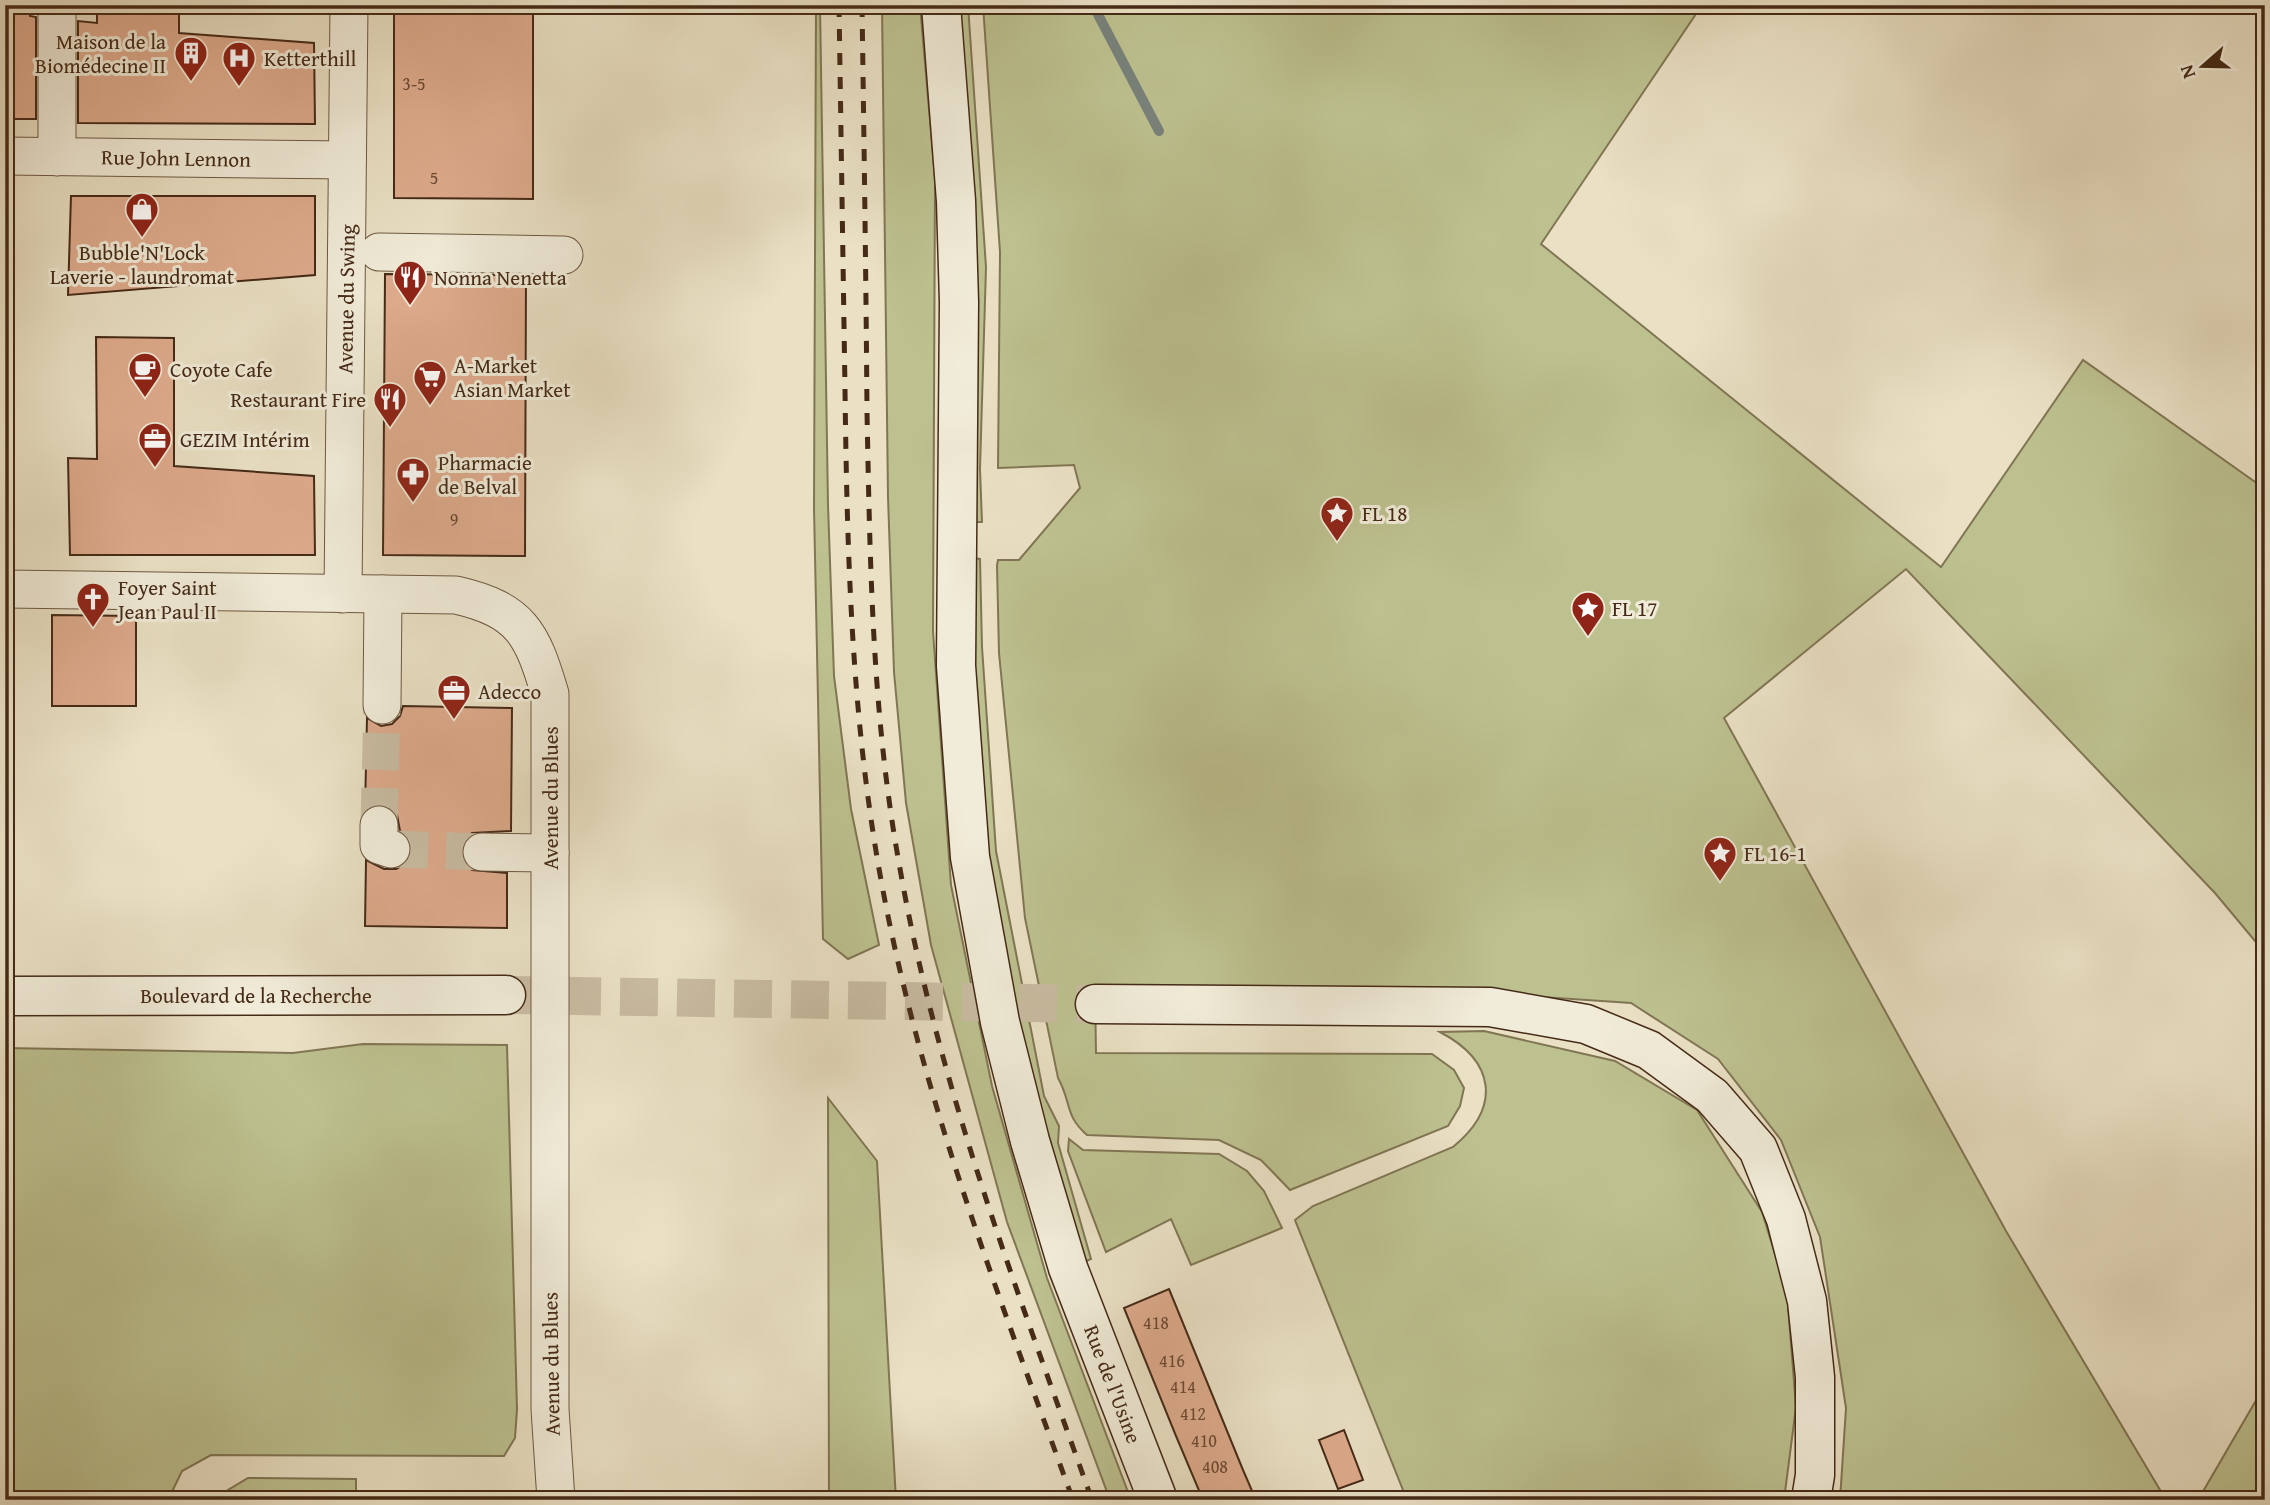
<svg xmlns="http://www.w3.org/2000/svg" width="2270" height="1505" viewBox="0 0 2270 1505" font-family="'Gentium Book Plus',serif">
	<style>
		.green { fill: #bdc190; stroke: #817654; stroke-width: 2 }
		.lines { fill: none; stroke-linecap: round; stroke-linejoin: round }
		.stream { stroke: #78827b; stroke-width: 10 }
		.building { fill: #deab8d; stroke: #452a17; stroke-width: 2 }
		.street-tunnel { stroke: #c9bca2; stroke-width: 37; stroke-dasharray: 37 18; stroke-linecap: butt }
		.secondary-tunnel { stroke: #c9bca2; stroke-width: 38; stroke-dasharray: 38 19; stroke-linecap: butt }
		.street-casing { stroke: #6e5842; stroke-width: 39 }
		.secondary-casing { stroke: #452a17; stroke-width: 41 }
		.street { stroke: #f1ecd9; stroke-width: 37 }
		.secondary { stroke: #f1ecd9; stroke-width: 38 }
		.rail { stroke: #452a17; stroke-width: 5; stroke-dasharray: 12 12; stroke-linecap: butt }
		.labels { text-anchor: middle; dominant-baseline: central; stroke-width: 6; stroke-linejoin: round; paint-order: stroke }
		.number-label { font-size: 18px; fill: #6b4a34 }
		.poi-label { font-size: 21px; fill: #452a17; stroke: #f1ecd9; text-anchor: start }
		.street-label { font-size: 21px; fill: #452a17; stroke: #f1ecd9 }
	</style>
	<rect width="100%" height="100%" fill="#eae1c5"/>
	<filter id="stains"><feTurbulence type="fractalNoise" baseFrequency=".00286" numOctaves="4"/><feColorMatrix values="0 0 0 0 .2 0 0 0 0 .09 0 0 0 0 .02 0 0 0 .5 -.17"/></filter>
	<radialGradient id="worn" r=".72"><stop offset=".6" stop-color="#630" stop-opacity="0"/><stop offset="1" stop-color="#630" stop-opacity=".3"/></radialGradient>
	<g class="green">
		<path d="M816 5H820L828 505 834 676 851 809 879 945 848 959 823 939 814 508Z"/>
		<path d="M882 5H920L935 179 933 631 951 885 992 1086 1047 1278 1131 1500H1110L1007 1222 931 945 906 803 894 672 888 497Z"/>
		<path d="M956 5H968L986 267 980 469 982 522H971Z"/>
		<path d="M983 5H1702L1541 244 1941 567 2083 360 2265 489V953L2215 893 1906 569 1724 718 2006 1231 2166 1500H1840L1846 1408 1820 1237 1781 1140 1718 1059 1631 1003 1442 990 1095 989 1096 1053 1432 1054 1454 1070 1464 1088 1460 1106 1448 1126 1290 1190 1261 1160 1219 1140 1087 1135C1064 1115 1072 1103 1058 1078L1025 918 999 653 997 565 998 560H1019L1080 488 1074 465 998 468 1000 252Z"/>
		<path d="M971 558 980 559 982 647 996 851 1044 1096 1059 1126 1058 1143 1091 1259 1082 1263 1030 1084 986 855 972 668Z"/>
		<path d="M1484 1031 1615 1061 1697 1110 1762 1212 1787 1293 1796 1407 1784 1500H1407L1295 1220 1313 1206 1453 1147C1502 1107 1495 1061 1440 1032Z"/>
		<path d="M363 1044 507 1045 517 1409 515 1438 504 1456 211 1455 182 1471 168 1500H5V1048L293 1053Z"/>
		<path d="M828 1098 877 1161 896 1500H829Z"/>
		<path d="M1069 1139 1083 1150 1219 1154 1247 1171 1264 1191 1282 1228 1191 1265 1171 1219 1106 1252 1068 1151Z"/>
		<path d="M2265 1385V1500H2198Z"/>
		<path d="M248 1478 356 1479V1500H224L228 1490Z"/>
	</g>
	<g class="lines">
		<path class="stream" d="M1093 5 1159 131"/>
	</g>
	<g class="building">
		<path d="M5 5H30V16L36 17V119H5Z"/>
		<path d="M97 5H179V33L314 43 315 124 78 123V21L97 23Z"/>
		<path d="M394 5H533V199L394 198Z"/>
		<path d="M71 196H315V275L68 295Z"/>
		<path d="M385 274 526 275 525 556 383 555Z"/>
		<path d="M96 337 174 338V466L314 476 315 555H70L68 458 97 459Z"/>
		<path d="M52 615 136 616V706H52Z"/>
		<path d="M403 706 512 708 511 831 472 833 464 841 461 851 463 862 472 870 507 873V928L365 926 366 860 384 869H396L405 864 411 855 412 845 407 836 400 831 397 815 390 807 378 804 365 810 367 718 381 726 392 724 400 716Z"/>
		<path d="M1169 1289 1243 1470 1256 1500H1203L1176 1436 1124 1308Z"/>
		<path d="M1344 1430 1363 1480 1338 1489 1319 1440Z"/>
	</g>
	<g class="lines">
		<g class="street-tunnel">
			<path d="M379 825 382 705"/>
			<path d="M391 849 482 852"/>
		</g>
		<path class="secondary-tunnel" d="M506 995 1095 1004"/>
		<defs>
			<g id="street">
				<path d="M5 156 347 160"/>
				<path d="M57 157V5"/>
				<path d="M379 252 564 255"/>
				<path d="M5 589 456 595C521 610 532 633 550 694V1409L556 1500"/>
				<path d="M343 594 349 5"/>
				<path d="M382 705 383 594"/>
				<path d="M379 825V845L391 849"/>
				<path d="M482 852 550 853"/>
			</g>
			<g id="secondary">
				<path d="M941 5 956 201 959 302 956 666 970 857 1000 1022 1030 1141 1068 1268 1158 1500"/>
				<path d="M5 996 506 995"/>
				<path d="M1095 1004 1490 1007 1586 1024 1649 1050 1712 1096 1758 1149 1786 1219 1807 1301 1815 1377V1475L1811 1500"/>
			</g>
		</defs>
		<use href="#street" class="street-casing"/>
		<use href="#secondary" class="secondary-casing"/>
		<use href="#street" class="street"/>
		<use href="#secondary" class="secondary"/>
		<g class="rail">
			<path d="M839 5C841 133 843 261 845 389 847 547 851 706 878 863 916 1083 997 1291 1073 1500"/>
			<path d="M862 5C864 141 866 276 867 412 870 562 872 714 899 863 937 1083 1017 1290 1092 1500"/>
		</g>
	</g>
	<defs>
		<symbol id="building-pin" viewBox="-11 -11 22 30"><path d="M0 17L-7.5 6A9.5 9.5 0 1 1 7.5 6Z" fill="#8f2418" stroke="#f1ecd9"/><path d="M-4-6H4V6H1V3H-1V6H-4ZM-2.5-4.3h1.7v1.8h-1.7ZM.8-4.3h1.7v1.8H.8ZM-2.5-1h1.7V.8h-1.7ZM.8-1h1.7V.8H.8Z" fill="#fff"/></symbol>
		<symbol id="hospital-pin" viewBox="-11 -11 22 30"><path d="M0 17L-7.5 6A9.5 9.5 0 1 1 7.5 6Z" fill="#8f2418" stroke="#f1ecd9"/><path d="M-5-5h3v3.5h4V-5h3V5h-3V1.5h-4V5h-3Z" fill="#fff"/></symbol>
		<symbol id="shop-pin" viewBox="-11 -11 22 30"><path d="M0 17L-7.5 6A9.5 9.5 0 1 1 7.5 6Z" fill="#8f2418" stroke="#f1ecd9"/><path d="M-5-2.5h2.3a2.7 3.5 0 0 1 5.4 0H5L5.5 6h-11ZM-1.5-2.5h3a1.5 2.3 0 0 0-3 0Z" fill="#fff"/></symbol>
		<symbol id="restaurant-pin" viewBox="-11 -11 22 30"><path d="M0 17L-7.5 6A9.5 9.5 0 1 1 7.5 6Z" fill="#8f2418" stroke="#f1ecd9"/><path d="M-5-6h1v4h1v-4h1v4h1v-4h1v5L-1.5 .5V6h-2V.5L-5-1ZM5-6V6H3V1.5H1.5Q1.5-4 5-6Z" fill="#fff"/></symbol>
		<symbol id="cafe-pin" viewBox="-11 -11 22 30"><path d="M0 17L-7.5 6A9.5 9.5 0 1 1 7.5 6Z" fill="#8f2418" stroke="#f1ecd9"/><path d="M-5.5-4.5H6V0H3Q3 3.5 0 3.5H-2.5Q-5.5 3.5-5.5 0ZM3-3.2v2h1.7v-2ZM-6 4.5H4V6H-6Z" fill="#fff"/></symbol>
		<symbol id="supermarket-pin" viewBox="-11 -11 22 30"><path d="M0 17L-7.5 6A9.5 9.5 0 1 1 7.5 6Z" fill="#8f2418" stroke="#f1ecd9"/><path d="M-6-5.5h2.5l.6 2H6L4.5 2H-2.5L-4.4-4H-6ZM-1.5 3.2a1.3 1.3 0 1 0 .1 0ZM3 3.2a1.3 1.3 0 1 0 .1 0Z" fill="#fff"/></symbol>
		<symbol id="office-pin" viewBox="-11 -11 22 30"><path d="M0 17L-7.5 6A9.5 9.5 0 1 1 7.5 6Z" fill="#8f2418" stroke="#f1ecd9"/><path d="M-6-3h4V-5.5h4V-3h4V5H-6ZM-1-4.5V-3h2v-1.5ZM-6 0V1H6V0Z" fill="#fff"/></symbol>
		<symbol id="pharmacy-pin" viewBox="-11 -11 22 30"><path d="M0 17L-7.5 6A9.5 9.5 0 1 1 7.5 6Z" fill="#8f2418" stroke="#f1ecd9"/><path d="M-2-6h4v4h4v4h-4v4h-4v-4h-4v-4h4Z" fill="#fff"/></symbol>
		<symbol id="sight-pin" viewBox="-11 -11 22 30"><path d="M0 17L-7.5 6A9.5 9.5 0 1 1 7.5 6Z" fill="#8f2418" stroke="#f1ecd9"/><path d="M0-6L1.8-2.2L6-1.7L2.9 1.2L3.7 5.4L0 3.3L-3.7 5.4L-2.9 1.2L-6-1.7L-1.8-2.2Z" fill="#fff"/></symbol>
		<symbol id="church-pin" viewBox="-11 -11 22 30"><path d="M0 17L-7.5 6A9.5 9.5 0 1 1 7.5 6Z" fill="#8f2418" stroke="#f1ecd9"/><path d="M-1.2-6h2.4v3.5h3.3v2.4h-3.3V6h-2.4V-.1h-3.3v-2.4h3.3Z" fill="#fff"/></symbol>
	</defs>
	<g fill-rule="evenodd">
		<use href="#building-pin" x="172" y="34" width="38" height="52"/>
		<use href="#hospital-pin" x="220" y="39" width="38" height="52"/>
		<use href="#shop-pin" x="123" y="190" width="38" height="52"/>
		<use href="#restaurant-pin" x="391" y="258" width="38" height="52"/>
		<use href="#cafe-pin" x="126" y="350" width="38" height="52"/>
		<use href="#supermarket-pin" x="411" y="358" width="38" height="52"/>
		<use href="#restaurant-pin" x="371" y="380" width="38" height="52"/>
		<use href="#office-pin" x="136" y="420" width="38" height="52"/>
		<use href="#pharmacy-pin" x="394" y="455" width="38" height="52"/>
		<use href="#sight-pin" x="1318" y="494" width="38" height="52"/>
		<use href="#church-pin" x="74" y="580" width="38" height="52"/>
		<use href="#sight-pin" x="1569" y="589" width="38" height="52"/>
		<use href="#office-pin" x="435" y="672" width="38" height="52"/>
		<use href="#sight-pin" x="1701" y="834" width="38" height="52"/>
	</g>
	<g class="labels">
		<g class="number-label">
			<text x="414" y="83">3-5</text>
			<text x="434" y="177">5</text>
			<text x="454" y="519">9</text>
			<text x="1156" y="1322">418</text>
			<text x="1172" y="1360">416</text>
			<text x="1183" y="1386">414</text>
			<text x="1193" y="1413">412</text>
			<text x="1204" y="1440">410</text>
			<text x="1215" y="1466">408</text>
		</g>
		<g class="poi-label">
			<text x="166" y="41" text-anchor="end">Maison de la<tspan x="166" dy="24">Biomédecine II</tspan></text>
			<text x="264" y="58">Ketterthill</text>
			<text x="142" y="252" text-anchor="middle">Bubble'N'Lock<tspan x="142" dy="24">Laverie - laundromat</tspan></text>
			<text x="434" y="277">Nonna Nenetta</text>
			<text x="454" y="365">A-Market<tspan x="454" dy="24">Asian Market</tspan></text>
			<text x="170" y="369">Coyote Cafe</text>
			<text x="366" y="399" text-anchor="end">Restaurant Fire</text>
			<text x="180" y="439">GEZIM Intérim</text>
			<text x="438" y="462">Pharmacie<tspan x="438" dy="24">de Belval</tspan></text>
			<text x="1362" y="513">FL 18</text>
			<text x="118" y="587">Foyer Saint<tspan x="118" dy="24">Jean Paul II</tspan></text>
			<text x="1612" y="608">FL 17</text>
			<text x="478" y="691">Adecco</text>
			<text x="1744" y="853">FL 16-1</text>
		</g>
		<g class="street-label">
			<text transform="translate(176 158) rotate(1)">Rue John Lennon</text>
			<text transform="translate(346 299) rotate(-89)">Avenue du Swing</text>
			<text transform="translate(550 798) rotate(-90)">Avenue du Blues</text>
			<text x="256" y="995">Boulevard de la Recherche</text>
			<text transform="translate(551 1364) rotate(-91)">Avenue du Blues</text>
			<text transform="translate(1113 1384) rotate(69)">Rue de l'Usine</text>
		</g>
	</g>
	<rect width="2270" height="1505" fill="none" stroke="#eae1c5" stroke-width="28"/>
	<rect x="7" y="7" width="2256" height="1491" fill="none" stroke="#452a17" stroke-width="3.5"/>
	<rect x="14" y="14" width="2242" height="1477" fill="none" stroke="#452a17" stroke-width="2"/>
	<g transform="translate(2203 66) rotate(250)" stroke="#f1ecd9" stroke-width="5" paint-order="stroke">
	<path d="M0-5L12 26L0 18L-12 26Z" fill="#452a17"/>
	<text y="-10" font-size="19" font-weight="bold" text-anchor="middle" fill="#452a17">N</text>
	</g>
	<rect width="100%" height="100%" filter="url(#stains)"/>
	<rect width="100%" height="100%" fill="url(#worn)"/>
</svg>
